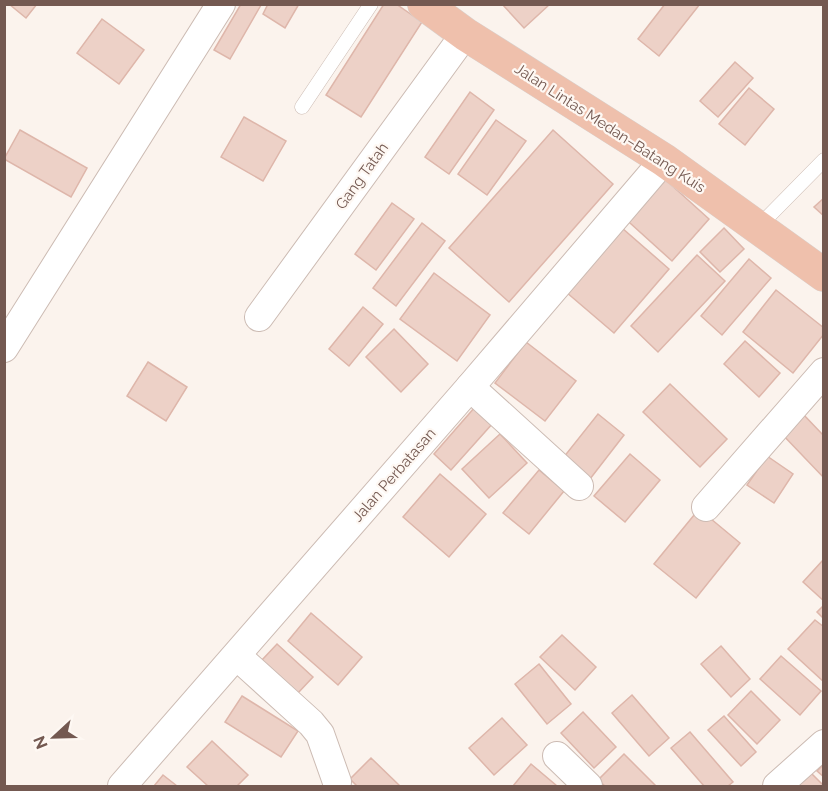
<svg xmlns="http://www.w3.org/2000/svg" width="828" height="791" viewBox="0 0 828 791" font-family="Raleway,sans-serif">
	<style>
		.building { fill: #edd1c7; stroke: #deb6aa; stroke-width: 1.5 }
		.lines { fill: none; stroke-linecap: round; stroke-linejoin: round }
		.service-casing { stroke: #ccbbb3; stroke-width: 15 }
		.minor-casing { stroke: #ccbbb3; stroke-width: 30 }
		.trunk-casing { stroke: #d8d1ce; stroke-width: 34 }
		.service { stroke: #fff; stroke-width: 14 }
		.minor { stroke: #fff; stroke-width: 28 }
		.trunk { stroke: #efc0ac; stroke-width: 33 }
		.labels { text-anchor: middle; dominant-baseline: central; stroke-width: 4.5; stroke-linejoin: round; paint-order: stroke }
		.street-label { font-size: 15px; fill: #745951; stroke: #fef8f3 }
	</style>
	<rect width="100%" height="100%" fill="#fbf3ed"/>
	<g class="building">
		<path d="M9 4H37L26 18Z"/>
		<path d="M241 4 261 5 230 59 214 50Z"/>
		<path d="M268 4H299L285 28 263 14Z"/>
		<path d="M384 4H396L422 22 361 117 326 95Z"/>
		<path d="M502 4H550L524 28Z"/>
		<path d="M665 4H700L659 56 638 39Z"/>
		<path d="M102 19 144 50 119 84 77 53Z"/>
		<path d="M735 62 753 78 718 117 700 101Z"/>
		<path d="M749 88 774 109 745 145 719 124Z"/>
		<path d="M470 92 494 110 449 174 425 157Z"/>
		<path d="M244 117 286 141 263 181 221 157Z"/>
		<path d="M496 120 526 141 487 195 458 174Z"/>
		<path d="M20 130 87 168 71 197 4 159Z"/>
		<path d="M553 130 613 184 509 302 449 248Z"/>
		<path d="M657 172 709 219 672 261 620 214Z"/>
		<path d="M824 198V216L814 207Z"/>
		<path d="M392 203 414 219 376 270 355 254Z"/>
		<path d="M614 221 669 269 614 333 559 286Z"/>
		<path d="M422 223 445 241 396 306 373 288Z"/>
		<path d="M724 228 744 249 720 272 700 252Z"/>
		<path d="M697 255 725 281 658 352 631 326Z"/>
		<path d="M749 259 771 278 722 335 701 316Z"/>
		<path d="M434 273 490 315 457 361 400 319Z"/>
		<path d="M776 290 824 328V334L793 373 743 332Z"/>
		<path d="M363 307 383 324 349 366 329 349Z"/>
		<path d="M394 329 428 364 401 392 366 357Z"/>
		<path d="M745 341 780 373 759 397 724 364Z"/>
		<path d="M526 342 576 381 545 421 495 383Z"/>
		<path d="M148 362 187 387 166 421 127 396Z"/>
		<path d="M670 384 727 439 700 467 643 412Z"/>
		<path d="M475 407 493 423 451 470 434 454Z"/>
		<path d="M802 413 824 436V478L781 433Z"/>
		<path d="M598 414 624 435 590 479 563 458Z"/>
		<path d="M500 434 527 463 489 498 462 469Z"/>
		<path d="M630 454 660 480 625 522 594 496Z"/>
		<path d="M767 456 793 474 774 503 747 485Z"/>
		<path d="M539 470 564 491 529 534 503 513Z"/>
		<path d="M440 474 486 514 449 557 403 517Z"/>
		<path d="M699 509 740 543 696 598 654 564Z"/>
		<path d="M824 559V601L803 582Z"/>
		<path d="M824 605V619L817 612Z"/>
		<path d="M311 613 362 657 338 685 288 641Z"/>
		<path d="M815 620 824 627V682L788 649Z"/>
		<path d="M562 635 596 667 575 690 540 657Z"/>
		<path d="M277 644 313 677 298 693 262 660Z"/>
		<path d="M721 646 750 679 731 697 701 664Z"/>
		<path d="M781 656 821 691 800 715 760 679Z"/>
		<path d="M539 664 571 704 547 724 515 684Z"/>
		<path d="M751 691 780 720 757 744 728 715Z"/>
		<path d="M632 695 669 738 649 756 612 713Z"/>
		<path d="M242 696 298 731 281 757 225 722Z"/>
		<path d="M583 712 616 747 594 768 561 733Z"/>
		<path d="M724 716 756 752 741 766 708 730Z"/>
		<path d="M502 718 527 745 494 775 469 748Z"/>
		<path d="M690 732 733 782 728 786H704L671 748Z"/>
		<path d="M212 741 248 775 237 786H208L187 767Z"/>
		<path d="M624 754 656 786H605L598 780Z"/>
		<path d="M371 758 400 786H357L350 779Z"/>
		<path d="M531 764 557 786H513Z"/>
		<path d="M824 764V777L817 771Z"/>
		<path d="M811 773 824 786H796Z"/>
		<path d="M163 775 177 786H154Z"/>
	</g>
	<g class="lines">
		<defs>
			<g id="service">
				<path d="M302 107 371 4"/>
				<path d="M758 227 824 160"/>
			</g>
			<g id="minor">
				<path d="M259 317 465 34"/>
				<path d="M4 348 221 4"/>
				<path d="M470 387 579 486"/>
				<path d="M706 507 824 372"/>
				<path d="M237 656 311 723 320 734 337 782"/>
				<path d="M557 756 588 786"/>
				<path d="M122 786 470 387 664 160"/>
				<path d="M777 786 824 744"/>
			</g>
			<path id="trunk" d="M424 4 465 34 664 160 824 275"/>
		</defs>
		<use href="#service" class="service-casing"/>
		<use href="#minor" class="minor-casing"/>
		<use href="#trunk" class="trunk-casing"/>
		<use href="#service" class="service"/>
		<use href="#minor" class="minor"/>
		<use href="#trunk" class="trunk"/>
	</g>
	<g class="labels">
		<g class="street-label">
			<text transform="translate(610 128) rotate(33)">Jalan Lintas Medan–Batang Kuis</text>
			<text transform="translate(362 176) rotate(-54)">Gang Tatah</text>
			<text transform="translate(394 475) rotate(-49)">Jalan Perbatasan</text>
		</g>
	</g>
	<rect width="828" height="791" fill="none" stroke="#745951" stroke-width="12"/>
	<g transform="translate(54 737) rotate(248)" stroke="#fef8f3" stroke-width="4.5" paint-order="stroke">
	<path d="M0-4.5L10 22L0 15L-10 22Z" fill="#745951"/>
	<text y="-9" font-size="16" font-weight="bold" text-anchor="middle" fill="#745951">N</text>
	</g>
</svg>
